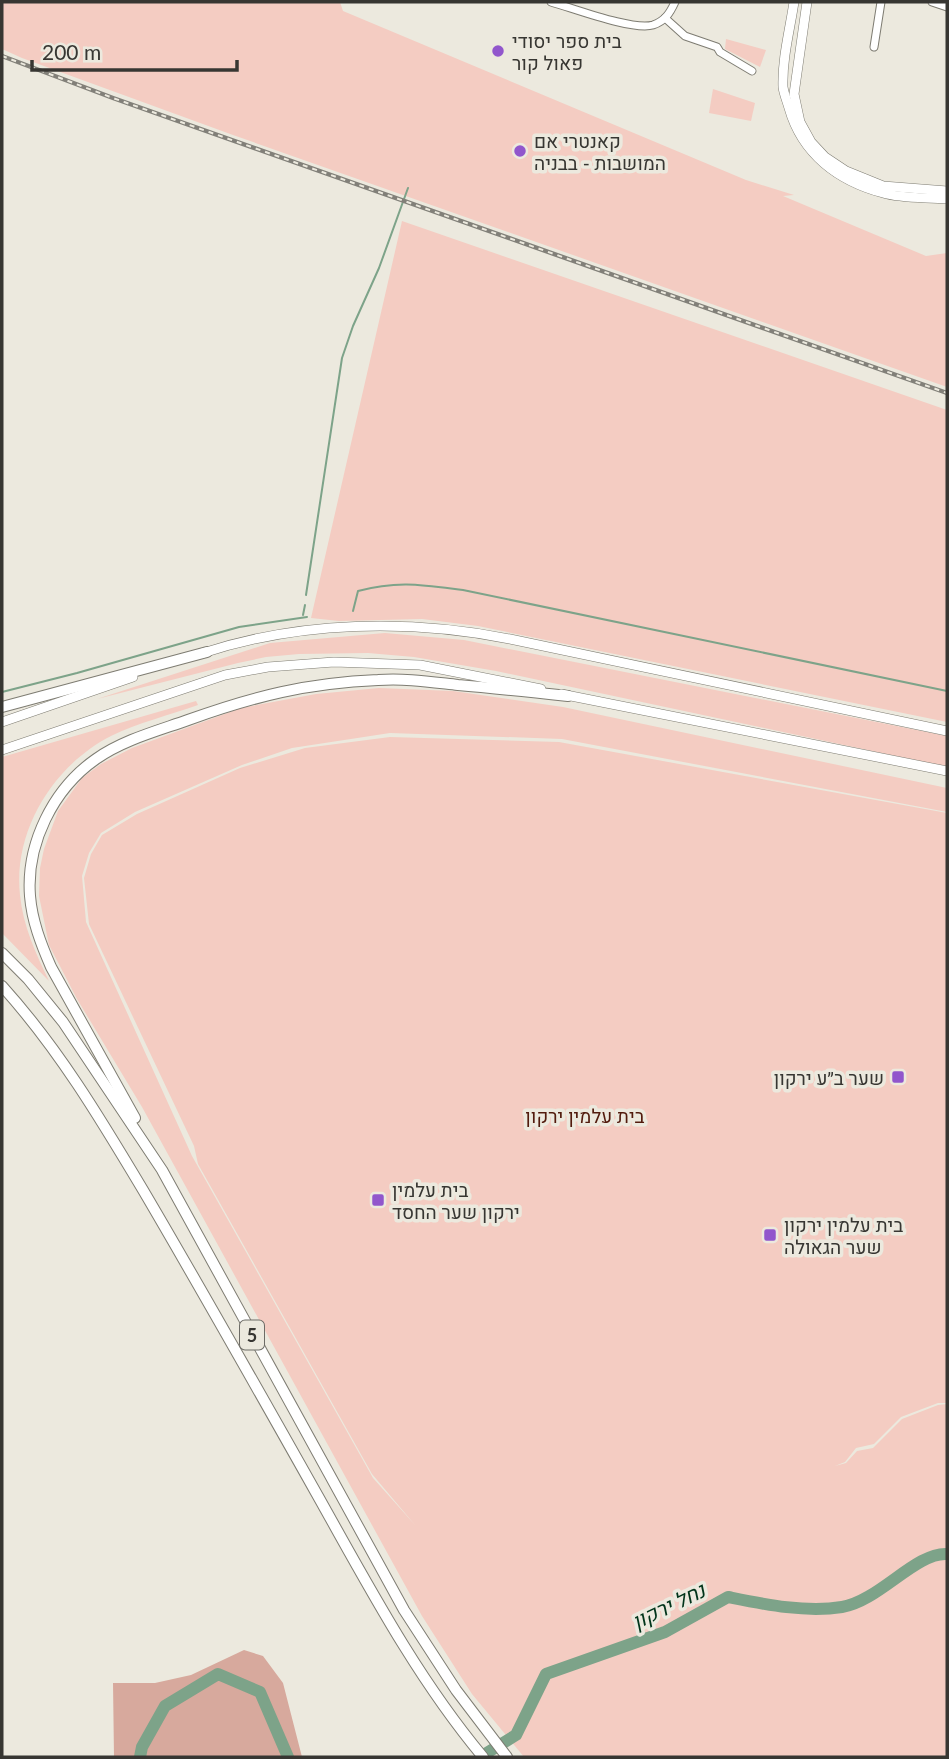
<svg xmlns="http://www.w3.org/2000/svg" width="949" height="1759" viewBox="0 0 949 1759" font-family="Lato,Heebo,sans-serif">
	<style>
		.green { fill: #f4ccc2 }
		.forest { fill: #d7a99d }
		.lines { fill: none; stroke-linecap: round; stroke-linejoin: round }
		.stream { stroke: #7da389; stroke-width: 2 }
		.river { stroke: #7da389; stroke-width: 12 }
		.minor-casing { stroke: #7e7c72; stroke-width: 9 }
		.major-casing { stroke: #7e7c72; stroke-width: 10 }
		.highway-casing { stroke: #7e7c72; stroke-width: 12 }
		.minor { stroke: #fff; stroke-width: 7 }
		.major { stroke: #fff; stroke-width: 9 }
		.highway { stroke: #fff; stroke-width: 10 }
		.rail-casing { stroke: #828079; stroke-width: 4.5 }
		.rail { stroke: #ece9de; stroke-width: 2; stroke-dasharray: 5; stroke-linecap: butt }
		.poi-dot { fill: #9156cc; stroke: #ece9de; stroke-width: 2.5 }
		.labels { text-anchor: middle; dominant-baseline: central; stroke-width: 7; stroke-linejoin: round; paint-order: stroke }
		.shield { fill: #ece9de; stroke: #6d6c66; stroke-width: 2 }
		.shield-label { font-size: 18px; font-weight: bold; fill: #373632 }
		.poi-label { font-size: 19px; fill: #373632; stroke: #ece9de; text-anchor: start }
		.park-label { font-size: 19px; fill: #521b0d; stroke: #ece9de }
		.water-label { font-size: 21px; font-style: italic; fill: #01341a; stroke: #ece9de }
	</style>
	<rect width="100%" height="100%" fill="#ece9de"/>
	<g class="green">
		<path d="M2 2H340L343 11 746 180 794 195 783 196 926 256 947 253V387L233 135 22 58 2 49Z"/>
		<path d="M726 39 766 50 760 67 725 49Z"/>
		<path d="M713 89 755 103 751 121 709 113Z"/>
		<path d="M402 221 947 410V722L478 626 422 619 339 621 311 618Z"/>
		<path d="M385 633 464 640 947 736V767L496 671 414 657 368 653 299 654 266 657 238 663 97 699 270 643Z"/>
		<path d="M379 688 453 691 563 707 947 788V812L562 739 390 733 292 748 242 765 135 812 101 833 89 853 82 876 86 922 192 1156 373 1478 415 1525 372 1474 198 1164 194 1146 89 924 84 878 91 854 102 835 137 814 240 768 305 748 390 737 559 742 947 813V1403H938L901 1417 874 1444 856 1448 845 1462 835 1466 846 1463 857 1451 873 1448 902 1419 938 1405 947 1404V1757H524L472 1694 422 1616 142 1107 77 999 49 945 39 896 40 868 44 849 58 811 82 778 101 764 132 748 241 708 316 694Z"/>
		<path d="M196 701 198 705C169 715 138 723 111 736 54 765 13 830 20 895 23 926 36 954 49 981L2 933V757Z"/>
	</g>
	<path class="forest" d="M244 1650 263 1656 283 1683 302 1757H114L113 1683H155L191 1675Z"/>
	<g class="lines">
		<g class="stream">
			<path d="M306 595 342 358 353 326 379 268 408 188"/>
			<path d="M353 611 358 591C398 580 424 585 463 590L947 691"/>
			<path d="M303 615 305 605"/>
			<path d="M2 692 77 673 239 627 307 617"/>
		</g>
		<g class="river">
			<path d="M140 1757 142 1747 165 1706 218 1674 260 1692 288 1757"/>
			<path d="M480 1757 516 1735 546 1674 665 1632 728 1597C763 1604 805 1613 842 1607 879 1601 916 1552 947 1554"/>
		</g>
		<defs>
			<g id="minor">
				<path d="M551 2C573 8 633 31 653 25 665 21 670 13 675 2"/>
				<path d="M932 2 947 7"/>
				<path d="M665 18 685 36 717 47 720 52 752 71"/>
				<path d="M874 47 881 2"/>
			</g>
			<g id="major">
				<path d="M794 2C790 29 782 59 783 87 784 94 787 101 789 108 802 154 838 181 883 193 903 199 927 197 947 199"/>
				<path d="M807 2 794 94 800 122 811 142 825 157 846 171 883 186 947 191"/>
				<path d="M203 653C301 621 409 619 510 639L947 731"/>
				<path d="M561 694 947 771"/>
				<path d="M2 722 133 677"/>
				<path d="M2 750 225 675 268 667 334 662 420 665 541 689"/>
			</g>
			<g id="highway">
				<path d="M2 707 207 652"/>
				<path d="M2 953 28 979 63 1022 162 1170 404 1610 456 1690 507 1757"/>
				<path d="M2 986C58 1048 100 1118 143 1190 203 1292 261 1395 319 1498 369 1587 417 1678 483 1757"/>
				<path d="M135 1118 51 967C41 944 32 921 30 896 26 844 53 789 96 759 123 740 157 731 188 720 255 696 307 683 378 680 405 678 431 682 458 685 494 688 531 692 568 696"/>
			</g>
		</defs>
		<use href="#minor" class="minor-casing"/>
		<use href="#major" class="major-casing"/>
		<use href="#highway" class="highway-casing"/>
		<use href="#minor" class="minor"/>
		<use href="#major" class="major"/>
		<use href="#highway" class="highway"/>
		<defs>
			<path id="rail" d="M2 56 113 98 947 393"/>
		</defs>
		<use href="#rail" class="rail-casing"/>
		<use href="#rail" class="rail"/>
	</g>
	<g class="poi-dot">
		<circle cx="498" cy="51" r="7"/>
		<circle cx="520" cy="151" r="7"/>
		<rect x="891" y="1070" width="14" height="14" rx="3.5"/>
		<rect x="371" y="1193" width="14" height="14" rx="3.5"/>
		<rect x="763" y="1228" width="14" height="14" rx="3.5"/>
	</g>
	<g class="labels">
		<rect class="shield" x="240" y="1320.5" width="24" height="29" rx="5"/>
		<g class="shield-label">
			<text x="252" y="1335">5</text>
		</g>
		<g class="poi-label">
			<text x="512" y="40">בית ספר יסודי<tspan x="512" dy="22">פאול קור</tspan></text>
			<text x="534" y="140">קאנטרי אם<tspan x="534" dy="22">המושבות - בבניה</tspan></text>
			<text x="884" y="1077" text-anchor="end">שער ב״ע ירקון</text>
			<text x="392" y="1189">בית עלמין<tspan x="392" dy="22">ירקון שער החסד</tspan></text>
			<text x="784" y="1224">בית עלמין ירקון<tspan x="784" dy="22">שער הגאולה</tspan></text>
		</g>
		<g class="park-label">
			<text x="585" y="1115">בית עלמין ירקון</text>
		</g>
		<g class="water-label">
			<text transform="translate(668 1605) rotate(-26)">נחל ירקון</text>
		</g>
	</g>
	<rect width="949" height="1759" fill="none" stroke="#373632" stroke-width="7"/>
	<path d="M32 60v10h205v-10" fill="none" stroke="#373632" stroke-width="3.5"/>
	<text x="42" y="60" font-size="21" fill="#373632" stroke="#ece9de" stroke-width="5" paint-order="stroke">200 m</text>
</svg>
